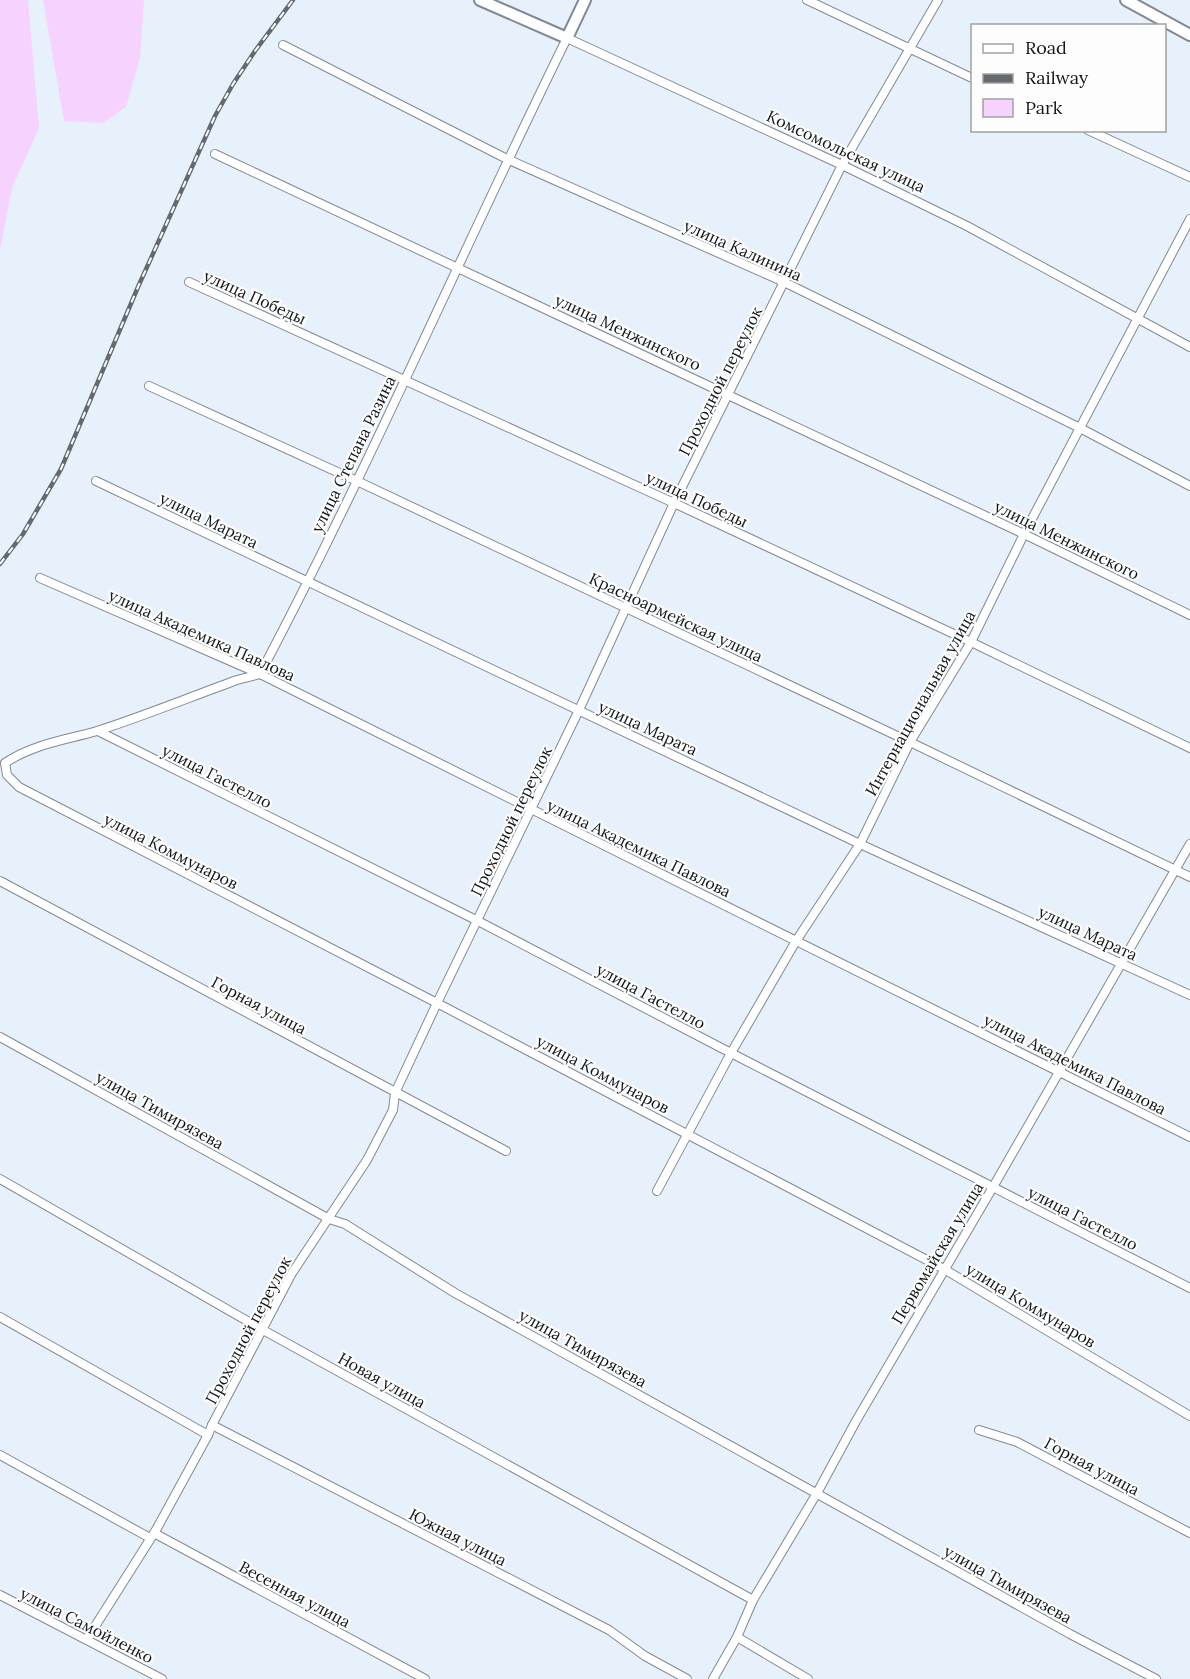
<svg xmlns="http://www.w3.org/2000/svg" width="1190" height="1679" viewBox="0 0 1190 1679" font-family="Lora,serif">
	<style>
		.green { fill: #f6d2ff }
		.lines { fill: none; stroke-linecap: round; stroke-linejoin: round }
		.street-casing { stroke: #808993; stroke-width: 10 }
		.secondary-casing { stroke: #808993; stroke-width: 14 }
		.street { stroke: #fff; stroke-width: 8 }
		.secondary { stroke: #fff; stroke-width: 10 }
		.rail-casing { stroke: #63696f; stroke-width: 4.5 }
		.rail { stroke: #fdfdfd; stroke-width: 2; stroke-dasharray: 7; stroke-linecap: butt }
		.labels { text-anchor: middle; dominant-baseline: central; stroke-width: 4.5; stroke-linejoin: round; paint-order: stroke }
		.street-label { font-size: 16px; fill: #121619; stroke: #fdfdfd }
	</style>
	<rect width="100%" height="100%" fill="#e7f1fc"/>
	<g class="green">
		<path d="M0 0H28L39 128 12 188 0 250Z"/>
		<path d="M43 0H144L140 58 126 107 103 123 64 121Z"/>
	</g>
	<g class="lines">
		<defs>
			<g id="street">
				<path d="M807 0 972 78"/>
				<path d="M283 45 507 159 784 282 1080 428 1190 486"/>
				<path d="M1088 130 1190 177"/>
				<path d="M215 154 1024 534 1190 615"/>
				<path d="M189 282 674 503 971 642 1190 748"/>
				<path d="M1190 347 967 226 842 165 567 38C463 249 370 466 260 674L237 680C190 697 144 716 97 731 66 740 33 744 5 763L7 775 19 787 437 1003 944 1269 1190 1416"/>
				<path d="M149 386 357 481 910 742 1190 877"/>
				<path d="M96 481 860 844 1190 995"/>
				<path d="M40 578 260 674 1190 1137"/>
				<path d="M98 731 478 921 731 1053 1190 1288"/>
				<path d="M0 881 506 1151"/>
				<path d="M0 1037 329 1219 345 1224 455 1293 1070 1634 1156 1679"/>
				<path d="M0 1179 263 1330 753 1600"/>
				<path d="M657 1191 731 1053 796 941 860 844 910 742 971 642 1024 534 1190 219"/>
				<path d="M0 1317 208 1435"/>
				<path d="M212 1425 609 1630 645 1656 687 1679"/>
				<path d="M979 1430 1017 1442 1190 1533"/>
				<path d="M0 1455 150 1538"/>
				<path d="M154 1533 425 1679"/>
				<path d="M0 1595 162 1679"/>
				<path d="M737 1637 808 1679"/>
				<path d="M87 1639 156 1530 208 1435 212 1425 292 1273 367 1160 393 1110 395 1093 437 1003 579 710 674 503 842 165 938 0"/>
				<path d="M713 1679 737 1637 753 1600 817 1493 856 1421 993 1187 1190 844"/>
			</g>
			<g id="secondary">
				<path d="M480 0 567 38 585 0"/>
				<path d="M1126 0 1190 35"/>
			</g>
		</defs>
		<use href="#street" class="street-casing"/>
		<use href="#secondary" class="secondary-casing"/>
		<use href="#street" class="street"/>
		<use href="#secondary" class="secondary"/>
		<defs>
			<path id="rail" d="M0 564 23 534 61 469 138 287 215 116 233 84 255 51 293 0"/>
		</defs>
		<use href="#rail" class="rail-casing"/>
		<use href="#rail" class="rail"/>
	</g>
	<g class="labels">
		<g class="street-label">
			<text transform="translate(846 151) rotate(25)">Комсомольская улица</text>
			<text transform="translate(743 250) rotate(24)">улица Калинина</text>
			<text transform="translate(255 297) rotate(24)">улица Победы</text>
			<text transform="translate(628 332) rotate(25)">улица Менжинского</text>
			<text transform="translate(720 381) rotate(-63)">Проходной переулок</text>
			<text transform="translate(353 454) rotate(-64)">улица Степана Разина</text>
			<text transform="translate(697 499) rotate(25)">улица Победы</text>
			<text transform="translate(209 520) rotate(26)">улица Марата</text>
			<text transform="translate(1067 540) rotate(26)">улица Менжинского</text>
			<text transform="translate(676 617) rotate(25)">Красноармейская улица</text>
			<text transform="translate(202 635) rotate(24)">улица Академика Павлова</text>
			<text transform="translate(920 703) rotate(-61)">Интернациональная улица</text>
			<text transform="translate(648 728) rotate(25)">улица Марата</text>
			<text transform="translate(217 776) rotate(27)">улица Гастелло</text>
			<text transform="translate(511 821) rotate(-64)">Проходной переулок</text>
			<text transform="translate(639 848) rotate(26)">улица Академика Павлова</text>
			<text transform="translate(171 851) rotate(27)">улица Коммунаров</text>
			<text transform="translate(1088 933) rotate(25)">улица Марата</text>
			<text transform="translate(651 996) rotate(28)">улица Гастелло</text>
			<text transform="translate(259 1005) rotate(28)">Горная улица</text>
			<text transform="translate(1075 1064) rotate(27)">улица Академика Павлова</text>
			<text transform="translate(603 1074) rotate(28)">улица Коммунаров</text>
			<text transform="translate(160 1110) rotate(29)">улица Тимирязева</text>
			<text transform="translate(1083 1218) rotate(27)">улица Гастелло</text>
			<text transform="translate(937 1253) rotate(-59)">Первомайская улица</text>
			<text transform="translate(1031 1305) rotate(31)">улица Коммунаров</text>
			<text transform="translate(248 1330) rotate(-62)">Проходной переулок</text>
			<text transform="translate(583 1348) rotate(29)">улица Тимирязева</text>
			<text transform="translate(382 1380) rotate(29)">Новая улица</text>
			<text transform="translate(1092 1466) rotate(28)">Горная улица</text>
			<text transform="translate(458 1537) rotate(27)">Южная улица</text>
			<text transform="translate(1008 1584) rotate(29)">улица Тимирязева</text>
			<text transform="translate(295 1594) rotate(28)">Весенняя улица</text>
			<text transform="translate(87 1625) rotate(27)">улица Самойленко</text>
		</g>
	</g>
	<rect x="971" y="24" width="195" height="108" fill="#fdfdfd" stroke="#9fa1a2" stroke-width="1.5"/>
	<rect x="983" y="44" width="30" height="9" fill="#ffffff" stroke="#9fa1a2" stroke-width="1.5"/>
	<text x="1025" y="54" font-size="18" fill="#121619">Road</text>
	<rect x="983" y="74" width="30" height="9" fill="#63696f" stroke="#9fa1a2" stroke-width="1.5"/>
	<text x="1025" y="84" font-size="18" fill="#121619">Railway</text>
	<rect x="983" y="99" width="30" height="18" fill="#f6d2ff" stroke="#9fa1a2" stroke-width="1.5"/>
	<text x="1025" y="114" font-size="18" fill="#121619">Park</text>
</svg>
